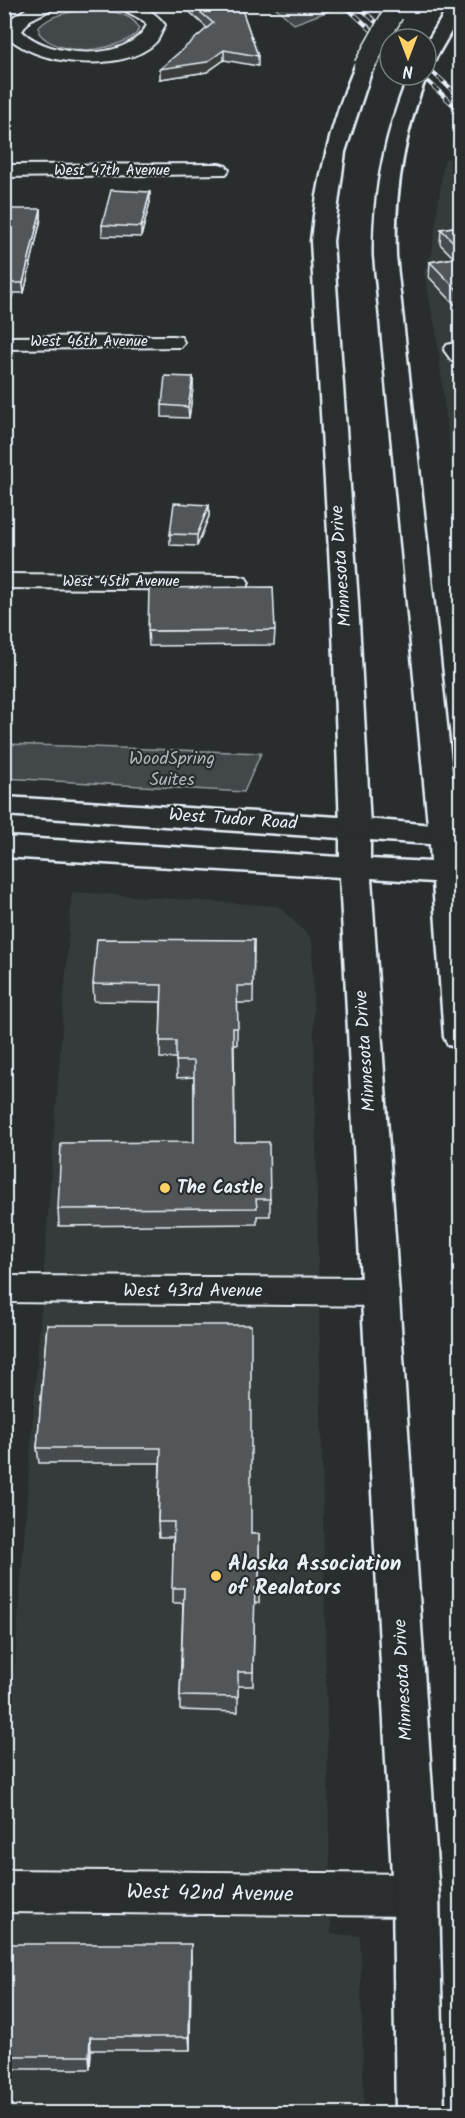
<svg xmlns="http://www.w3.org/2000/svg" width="465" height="2118" viewBox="0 0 465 2118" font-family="Kalam,sans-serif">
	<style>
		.built { fill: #363a3b }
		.green { fill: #424648; stroke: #959ca0; stroke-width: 1.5 }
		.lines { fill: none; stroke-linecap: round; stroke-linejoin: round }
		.minor-casing { stroke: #e8f1f8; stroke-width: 4 }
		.primary-casing { stroke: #e8f1f8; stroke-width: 5 }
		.motorway-casing { stroke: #e8f1f8; stroke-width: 5 }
		.minor { fill: #2a2d2e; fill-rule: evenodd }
		.primary { fill: #2a2d2e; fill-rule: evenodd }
		.motorway { fill: #2a2d2e; fill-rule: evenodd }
		.rail-casing { stroke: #e8f1f8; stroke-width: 4.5 }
		.rail { stroke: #2a2d2e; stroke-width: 3; stroke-dasharray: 8; stroke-linecap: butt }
		.motorway-bridge-casing { stroke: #e8f1f8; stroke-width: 23; stroke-linecap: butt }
		.motorway-bridge { stroke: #2a2d2e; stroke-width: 20 }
		.wall { fill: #474b4d; stroke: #e8f1f8; stroke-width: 1.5 }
		.shaded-wall { fill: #3a3d3e; stroke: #e8f1f8; stroke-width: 1.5 }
		.building { fill: #535759; stroke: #e8f1f8; stroke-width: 1.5 }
		.poi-dot { fill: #ffd166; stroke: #2a2d2e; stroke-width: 2 }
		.labels { text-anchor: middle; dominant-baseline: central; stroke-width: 4.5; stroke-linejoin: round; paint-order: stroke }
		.far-street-label { font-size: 15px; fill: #e8f1f8; stroke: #2a2d2e }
		.street-label { font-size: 18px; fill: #e8f1f8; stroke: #2a2d2e }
		.park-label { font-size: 18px; fill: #aeb5ba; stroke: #2a2d2e }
		.poi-label { font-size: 18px; font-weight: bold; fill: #e8f1f8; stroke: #2a2d2e; text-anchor: start }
		.near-poi-label { font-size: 21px; font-weight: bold; fill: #e8f1f8; stroke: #2a2d2e; text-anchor: start }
		.near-street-label { font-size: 21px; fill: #e8f1f8; stroke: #2a2d2e }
	</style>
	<rect width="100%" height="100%" fill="#2a2d2e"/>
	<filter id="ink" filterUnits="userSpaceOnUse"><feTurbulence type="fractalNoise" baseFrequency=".0167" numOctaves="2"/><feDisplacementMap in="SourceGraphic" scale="12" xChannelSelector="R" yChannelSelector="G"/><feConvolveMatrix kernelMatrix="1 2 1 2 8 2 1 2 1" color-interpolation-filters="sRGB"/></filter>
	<g filter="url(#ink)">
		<g class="built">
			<path d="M460 155V537L436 330 424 272 432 253 444 160Z"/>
			<path d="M72 892 278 906 312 939 331 1934 360 1936 364 2113 5 2114V1796Z"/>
		</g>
		<g class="green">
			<path d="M273 5H328L334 9 294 24Z"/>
			<path d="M86 10C103 10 130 10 139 28L136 34C113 52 60 58 39 33V27C52 14 68 12 86 10Z"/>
			<path d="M5 744 261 753 244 792 5 778Z"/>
		</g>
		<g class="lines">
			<defs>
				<g id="minor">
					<path d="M34 4H62L30 20 22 31C49 58 128 63 147 25L144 21 113 4C135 4 151 6 165 25 162 30 160 37 156 42 126 74 30 67 4 32L13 17Z"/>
					<path d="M219 164 226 166 229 170 226 174 4 177V165Z"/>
					<path d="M173 336 181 337 184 342 181 347 4 349V337Z"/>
					<path d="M455 343 460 345V362L452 361 444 350 447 345Z"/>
					<path d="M4 574 237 576 246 578 249 583 246 588 237 590 4 588Z"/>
					<path d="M4 1276 382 1278 394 1282 399 1292 394 1302 382 1306 4 1302Z"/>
					<path d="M4 1870 416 1874 431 1880 438 1895 431 1910 416 1916 4 1912Z"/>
				</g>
				<path id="primary" d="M4 797 355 818 444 826 455 828 459 835 460 1048 448 1045 444 1037 433 882 371 878 439 1895 444 2114H396L393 1895 340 877 4 857V837L340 857V838L4 815ZM370 840 430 844 431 862 370 859Z"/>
				<g id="motorway">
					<path d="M450 4H460V16L433 63 426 65V44Z"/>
					<path d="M364 60 373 66 345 152 333 241 358 602 370 827 365 834 355 836 345 834 340 827 332 602 311 241C317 180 331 123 355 66Z"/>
					<path d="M426 73 427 75C404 133 394 193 396 256L459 835 455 842 444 844 433 842 429 835 374 256C373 193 385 133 409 75Z"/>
				</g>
			</defs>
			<use href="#minor" class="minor-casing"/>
			<use href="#primary" class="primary-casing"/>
			<use href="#motorway" class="motorway-casing"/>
			<use href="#minor" class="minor"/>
			<use href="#primary" class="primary"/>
			<use href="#motorway" class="motorway"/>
			<defs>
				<g id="rail">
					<path d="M343 4 390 47"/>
					<path d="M356 4 395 39"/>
					<path d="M426 66 460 97"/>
					<path d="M421 75 460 111"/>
				</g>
			</defs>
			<use href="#rail" class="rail-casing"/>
			<use href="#rail" class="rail"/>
			<defs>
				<path id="motorway-bridge" d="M364 66 393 14"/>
			</defs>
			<use href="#motorway-bridge" class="motorway-bridge-casing"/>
			<use href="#motorway-bridge" class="motorway-bridge"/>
		</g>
		<g class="wall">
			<path d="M181 4H240L258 56V66L224 60 207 72 160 79 207 28Z"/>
			<path d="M150 202 141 237 102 236V225Z"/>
			<path d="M41 209V219L24 293H13L12 298H4V218Z"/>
			<path d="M460 226V310L429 277 430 262 454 258 440 244 441 229Z"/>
			<path d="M193 377V388L189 418 162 417V405Z"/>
			<path d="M209 505V516L197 546 170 545V534Z"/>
			<path d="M275 630 274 645 149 646 148 631Z"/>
			<path d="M254 940 253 1003H237V1045H234L235 1142 270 1199V1216H257V1224L59 1226 58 1209 194 1142V1077L177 1078 176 1058H160L161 1002 94 1001 93 984Z"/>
			<path d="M47 1325 251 1534H259V1603H254L253 1686H238V1712L180 1710V1696L183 1603H173V1537H159L158 1522 160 1463H39L37 1448Z"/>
			<path d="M4 1944 191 1957 190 2050H91L90 2069H4Z"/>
		</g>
		<g class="shaded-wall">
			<path d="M224 50V60L207 72 160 79V69Z"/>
			<path d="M150 192V202L141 237V227Z"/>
			<path d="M41 209V219L24 293 23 283Z"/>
			<path d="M193 377V388L189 418 188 407Z"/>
			<path d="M209 505V516L197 546V535Z"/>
			<path d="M191 1944V1957L190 2050 189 2037Z"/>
			<path d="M90 2037 91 2050 90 2069 89 2056Z"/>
		</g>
		<g class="building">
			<path d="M191 4H240L258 56 224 50 207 62 160 69 213 23Z"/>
			<path d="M111 190 150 192 141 227 102 225Z"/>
			<path d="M9 209H41L23 283H12L11 288H4V218Z"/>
			<path d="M460 226V249L441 229Z"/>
			<path d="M460 257V293L430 262Z"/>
			<path d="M165 376 193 377 188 407 162 405Z"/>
			<path d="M174 503 209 505 197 535 170 534Z"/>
			<path d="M273 587 275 630 148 631 149 588Z"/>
			<path d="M97 939 254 940 253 986H237L238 1028H233L235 1142H269L270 1199H256L257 1208 58 1209 61 1143 194 1142V1061H176V1041H160L162 985 93 984Z"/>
			<path d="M47 1325H251V1534H259V1588H255L253 1672H238V1697L180 1696 184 1588H172L174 1522H158L161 1448H37Z"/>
			<path d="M4 1944H191L189 2037H90L89 2056H4Z"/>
		</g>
	</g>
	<g class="poi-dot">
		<circle cx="165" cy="1188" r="6"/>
		<circle cx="216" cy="1576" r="6"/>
	</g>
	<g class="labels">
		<g class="far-street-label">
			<text x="112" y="171">West 47th Avenue</text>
			<text x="89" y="342">West 46th Avenue</text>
			<text x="121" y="582">West 45th Avenue</text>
		</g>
		<g class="street-label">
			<text transform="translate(342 566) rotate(-94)">Minnesota Drive</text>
			<text transform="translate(233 820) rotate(4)">West Tudor Road</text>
			<text transform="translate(366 1051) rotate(-94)">Minnesota Drive</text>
			<text x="193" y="1291">West 43rd Avenue</text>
			<text transform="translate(404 1680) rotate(-93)">Minnesota Drive</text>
		</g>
		<g class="park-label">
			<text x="172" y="759">WoodSpring<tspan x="172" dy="21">Suites</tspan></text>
		</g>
		<g class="poi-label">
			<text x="177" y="1188">The Castle</text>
		</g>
		<g class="near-poi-label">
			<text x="228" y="1564">Alaska Association<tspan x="228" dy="24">of Realators</tspan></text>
		</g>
		<g class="near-street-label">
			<text transform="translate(210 1894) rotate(1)">West 42nd Avenue</text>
		</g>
	</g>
	<rect width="465" height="2118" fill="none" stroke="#2a2d2e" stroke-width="24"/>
	<rect x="12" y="12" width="441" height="2094" fill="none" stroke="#e8f1f8" stroke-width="2" filter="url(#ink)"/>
	<g transform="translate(408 57) rotate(180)"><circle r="28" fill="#2a2d2e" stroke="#767b7f" stroke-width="1.5"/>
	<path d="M0-4.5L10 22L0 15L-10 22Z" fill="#ffd166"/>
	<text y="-9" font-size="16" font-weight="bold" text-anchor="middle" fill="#e8f1f8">N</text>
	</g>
</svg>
